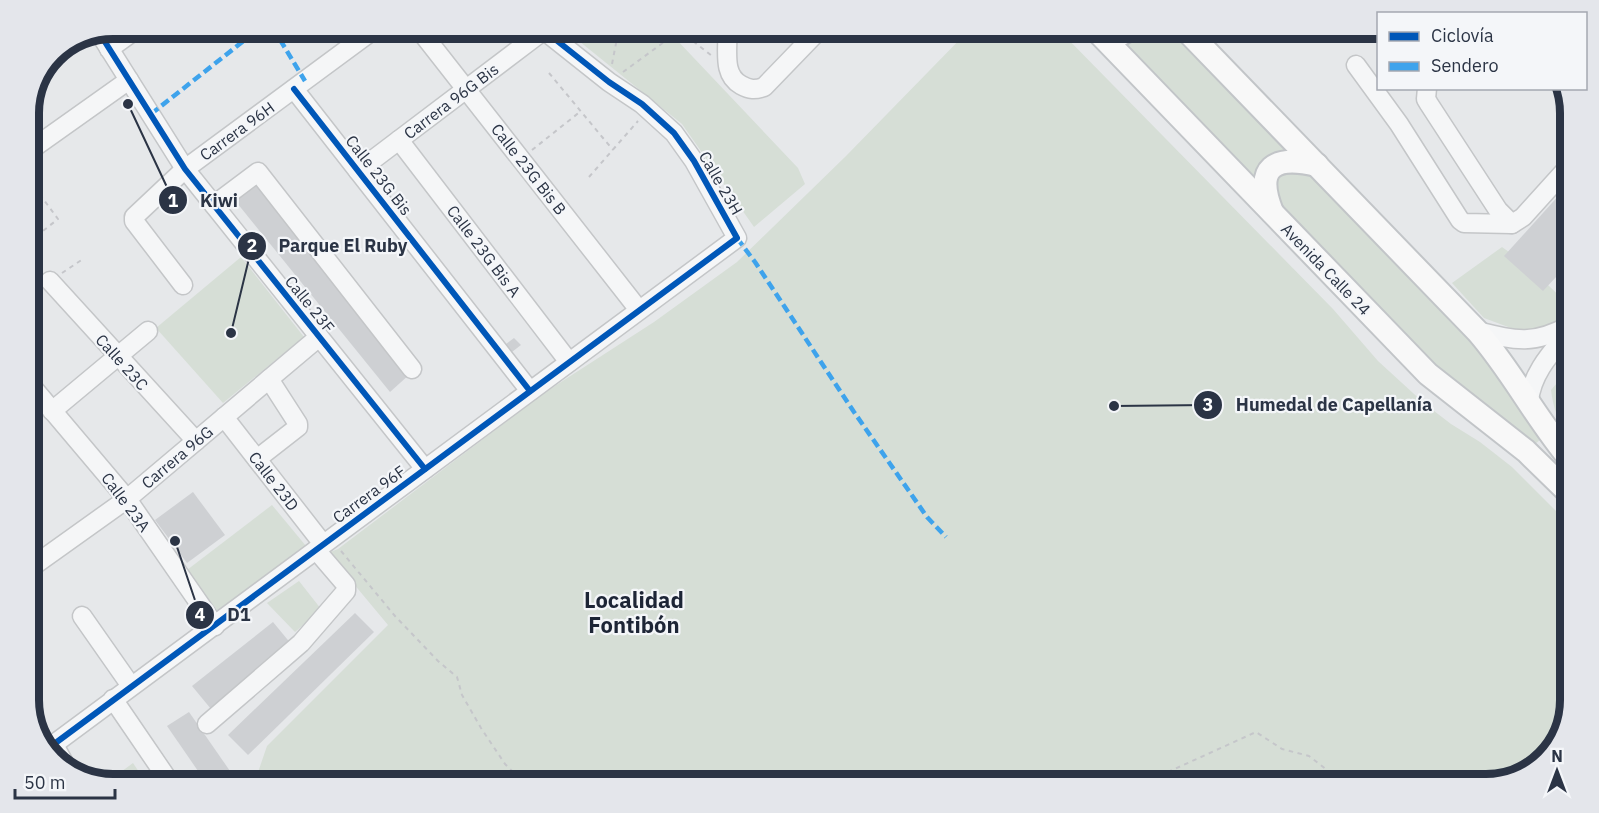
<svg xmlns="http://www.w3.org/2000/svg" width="1599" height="813" viewBox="0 0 1599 813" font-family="'IBM Plex Sans',sans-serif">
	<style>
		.green { fill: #d6ded6 }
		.building { fill: #ced0d3 }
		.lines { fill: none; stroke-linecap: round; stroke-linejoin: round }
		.minor-casing { stroke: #c4c6c8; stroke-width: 21 }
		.major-casing { stroke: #c2c5c8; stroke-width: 26 }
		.path { stroke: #c5c6ca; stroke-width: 2; stroke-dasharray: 4.5 4.5; stroke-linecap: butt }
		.minor { stroke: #f5f6f7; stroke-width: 18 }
		.major { stroke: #f8f8f8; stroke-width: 22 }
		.quiet { stroke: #3ea3ec; stroke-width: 4.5; stroke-dasharray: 9 4.5; stroke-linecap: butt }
		.cycleway-casing { stroke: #f4f6f9; stroke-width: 10 }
		.cycleway { stroke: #0057b8; stroke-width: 6 }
		.labels { text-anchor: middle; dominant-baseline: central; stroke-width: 4.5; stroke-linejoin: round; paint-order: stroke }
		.street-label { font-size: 16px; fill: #2b3445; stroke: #f4f6f9 }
		.district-label { font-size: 22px; font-weight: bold; fill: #1d2536; stroke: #f4f6f9 }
		.rim { fill: none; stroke: #2b3445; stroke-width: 8 }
		.leader { fill: none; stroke: #2b3445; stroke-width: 2 }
		.callout-dot { fill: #2b3445; stroke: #f4f6f9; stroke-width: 2 }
		.mark-label { font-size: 18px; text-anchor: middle; font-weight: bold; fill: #fff }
		.callout-label { font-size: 18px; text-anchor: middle; font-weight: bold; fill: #2b3445; stroke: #f4f6f9; stroke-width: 4.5; stroke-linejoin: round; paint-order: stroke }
	</style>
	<rect width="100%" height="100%" fill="#e6e8ea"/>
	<g class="green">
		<path d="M564 29H686L675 38 798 168 805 184 754 227 682 124Z"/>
		<path d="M970 29H1058L1333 309 1378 361 1425 404 1451 424 1480 442 1512 467 1570 525V700L1562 737 1533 771 1487 784H254L267 746 388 625 328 553 338 549 544 393 654 322 737 262 846 156Z"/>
		<path d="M1145 29H1174L1294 153 1255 186 1119 43 1133 39Z"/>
		<path d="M1281 171 1311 175 1473 339 1541 439 1534 445 1451 382 1318 247 1280 203 1273 180Z"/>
		<path d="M1502 247 1527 265 1570 306V316L1539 331H1519L1484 318 1452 283Z"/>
		<path d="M241 257 304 337 223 403 156 328Z"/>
		<path d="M1570 368V435C1558 423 1553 407 1551 390Z"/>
		<path d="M272 505 306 546 218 612 187 570Z"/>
		<path d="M299 581 321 609 295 632 267 603Z"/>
		<path d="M133 763 147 784 106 783Z"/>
	</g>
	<g class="building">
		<path d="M256 181 410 374 390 392 233 198Z"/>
		<path d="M1570 183V262L1543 291 1504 256Z"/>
		<path d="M514 338 521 345 508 355 502 347Z"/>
		<path d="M193 492 225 535 187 563 155 520Z"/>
		<path d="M355 613 374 632 248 755 228 735Z"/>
		<path d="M273 622 292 645 211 709 192 686Z"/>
		<path d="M189 712 239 784H207L167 726Z"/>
	</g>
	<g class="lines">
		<defs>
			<g id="minor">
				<path d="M418 28 639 310"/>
				<path d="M727 28C729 48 721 74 741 85 750 90 755 90 764 87L821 28"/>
				<path d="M100 34 185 169 425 469"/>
				<path d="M109 49 138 28"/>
				<path d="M1356 65 1399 124 1460 220 1464 223 1512 224 1523 217 1570 165"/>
				<path d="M1427 88 1426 99 1429 104 1498 210 1512 224"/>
				<path d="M294 89 530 391"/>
				<path d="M399 140 569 362"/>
				<path d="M29 151 129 80"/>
				<path d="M358 171 543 31"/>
				<path d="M214 205 258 172 412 369"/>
				<path d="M50 281 196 441"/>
				<path d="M183 285 134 221V217L185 169 376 28"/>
				<path d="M1477 331C1517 341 1534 345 1570 325"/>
				<path d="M29 383 127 499 215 626"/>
				<path d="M1529 401C1532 372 1553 351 1570 330"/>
				<path d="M52 411 148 331"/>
				<path d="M224 417 323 544"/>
				<path d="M257 459 298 427V424L269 379"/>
				<path d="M29 569 127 499 319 337"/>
				<path d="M82 616 131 686"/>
				<path d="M113 699 171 784"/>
				<path d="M207 724 301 643 346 591V585L316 550"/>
				<path d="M54 745 68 770"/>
				<path d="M46 750 737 238 694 161 674 133 642 104 609 82 541 28"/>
			</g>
			<g id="major">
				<path d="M1094 28 1428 374 1526 451 1570 494"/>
				<path d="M1184 28 1477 331C1512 371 1536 419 1570 459"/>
				<path d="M1098 32 1121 34 1132 28"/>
				<path d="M1272 212C1254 167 1274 155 1317 165"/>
			</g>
		</defs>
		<use href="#minor" class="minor-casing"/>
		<use href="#major" class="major-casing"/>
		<g class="path">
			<path d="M679 30 712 56"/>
			<path d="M612 64 619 28"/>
			<path d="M623 72 675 34 679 28"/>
			<path d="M549 73 613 150"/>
			<path d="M532 150 581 111"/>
			<path d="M589 177 638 121"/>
			<path d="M29 180 58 219 29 242"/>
			<path d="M62 273 83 259"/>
			<path d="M29 298 38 290"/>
			<path d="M341 551 395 616 438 661 457 677 462 695 481 728 505 764 525 784"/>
			<path d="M1097 784 1111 780 1147 777 1168 772 1256 732 1282 749 1309 756 1345 784"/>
		</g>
		<use href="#minor" class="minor"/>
		<use href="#major" class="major"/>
		<g class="quiet">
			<path d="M273 28 305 81"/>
			<path d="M151 114 260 28"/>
			<path d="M737 238 755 262 854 412 927 517 946 537"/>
		</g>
		<defs>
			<g id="cycleway">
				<path d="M100 34 185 169 425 469"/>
				<path d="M294 89 530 391"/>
				<path d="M46 750 737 238 694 161 674 133 642 104 609 82 541 28"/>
			</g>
		</defs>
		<use href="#cycleway" class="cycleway-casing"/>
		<use href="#cycleway" class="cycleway"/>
	</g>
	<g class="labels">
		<g class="street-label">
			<text transform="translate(451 101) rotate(-37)">Carrera 96G Bis</text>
			<text transform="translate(237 131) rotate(-36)">Carrera 96H</text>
			<text transform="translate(529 169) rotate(52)">Calle 23G Bis B</text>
			<text transform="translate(379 175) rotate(52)">Calle 23G Bis</text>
			<text transform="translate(721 183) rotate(60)">Calle 23H</text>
			<text transform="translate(484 251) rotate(53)">Calle 23G Bis A</text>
			<text transform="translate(1326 269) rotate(46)">Avenida Calle 24</text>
			<text transform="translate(310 304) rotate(51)">Calle 23F</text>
			<text transform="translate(122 362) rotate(48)">Calle 23C</text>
			<text transform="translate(177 457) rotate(-40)">Carrera 96G</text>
			<text transform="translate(274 481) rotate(52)">Calle 23D</text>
			<text transform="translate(369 494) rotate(-36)">Carrera 96F</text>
			<text transform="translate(126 502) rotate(53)">Calle 23A</text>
		</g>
		<g class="district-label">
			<text x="634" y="599">Localidad<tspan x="634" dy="25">Fontibón</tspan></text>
		</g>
	</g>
	<path d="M0 0H1599V813H0ZM113 39H1486A74 74 0 0 1 1560 113V700A74 74 0 0 1 1486 774H113A74 74 0 0 1 39 700V113A74 74 0 0 1 113 39Z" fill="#e4e6eb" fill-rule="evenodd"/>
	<path class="rim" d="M113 39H1486A74 74 0 0 1 1560 113V700A74 74 0 0 1 1486 774H113A74 74 0 0 1 39 700V113A74 74 0 0 1 113 39Z"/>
	<path class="leader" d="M128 104L173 200M231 333L252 246M1114 406L1208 405M175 541L200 615"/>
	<g class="callout-dot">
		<circle cx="128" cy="104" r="6"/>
		<circle cx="231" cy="333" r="6"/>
		<circle cx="1114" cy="406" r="6"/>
		<circle cx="175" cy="541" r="6"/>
		<circle cx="173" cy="200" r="15"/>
		<circle cx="252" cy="246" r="15"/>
		<circle cx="1208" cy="405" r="15"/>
		<circle cx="200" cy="615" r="15"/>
	</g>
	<g class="mark-label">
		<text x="173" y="207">1</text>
		<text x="252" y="252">2</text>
		<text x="1208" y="411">3</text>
		<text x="200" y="621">4</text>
	</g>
	<g class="callout-label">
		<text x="219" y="207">Kiwi</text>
		<text x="343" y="252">Parque El Ruby</text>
		<text x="1334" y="411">Humedal de Capellanía</text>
		<text x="239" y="621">D1</text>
	</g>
	<rect x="1377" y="12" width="210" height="78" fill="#f4f6f9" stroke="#a4a8b1" stroke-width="1.5"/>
	<rect x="1389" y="32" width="30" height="9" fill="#0057b8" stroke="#a4a8b1" stroke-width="1.5"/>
	<text x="1431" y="42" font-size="18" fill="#2b3445">Ciclovía</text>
	<rect x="1389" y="62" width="30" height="9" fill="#3ea3ec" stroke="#a4a8b1" stroke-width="1.5"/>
	<text x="1431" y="72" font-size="18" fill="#2b3445">Sendero</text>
	<g transform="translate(1557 771)" stroke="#f4f6f9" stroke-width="4.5" paint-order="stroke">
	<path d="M0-4.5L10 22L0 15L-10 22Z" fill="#2b3445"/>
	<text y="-9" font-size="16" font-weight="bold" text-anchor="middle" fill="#2b3445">N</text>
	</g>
	<path d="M15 789v9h100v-9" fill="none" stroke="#2b3445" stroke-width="3"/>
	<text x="24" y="789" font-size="18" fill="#2b3445" stroke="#f4f6f9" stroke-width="4.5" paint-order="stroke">50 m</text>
</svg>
